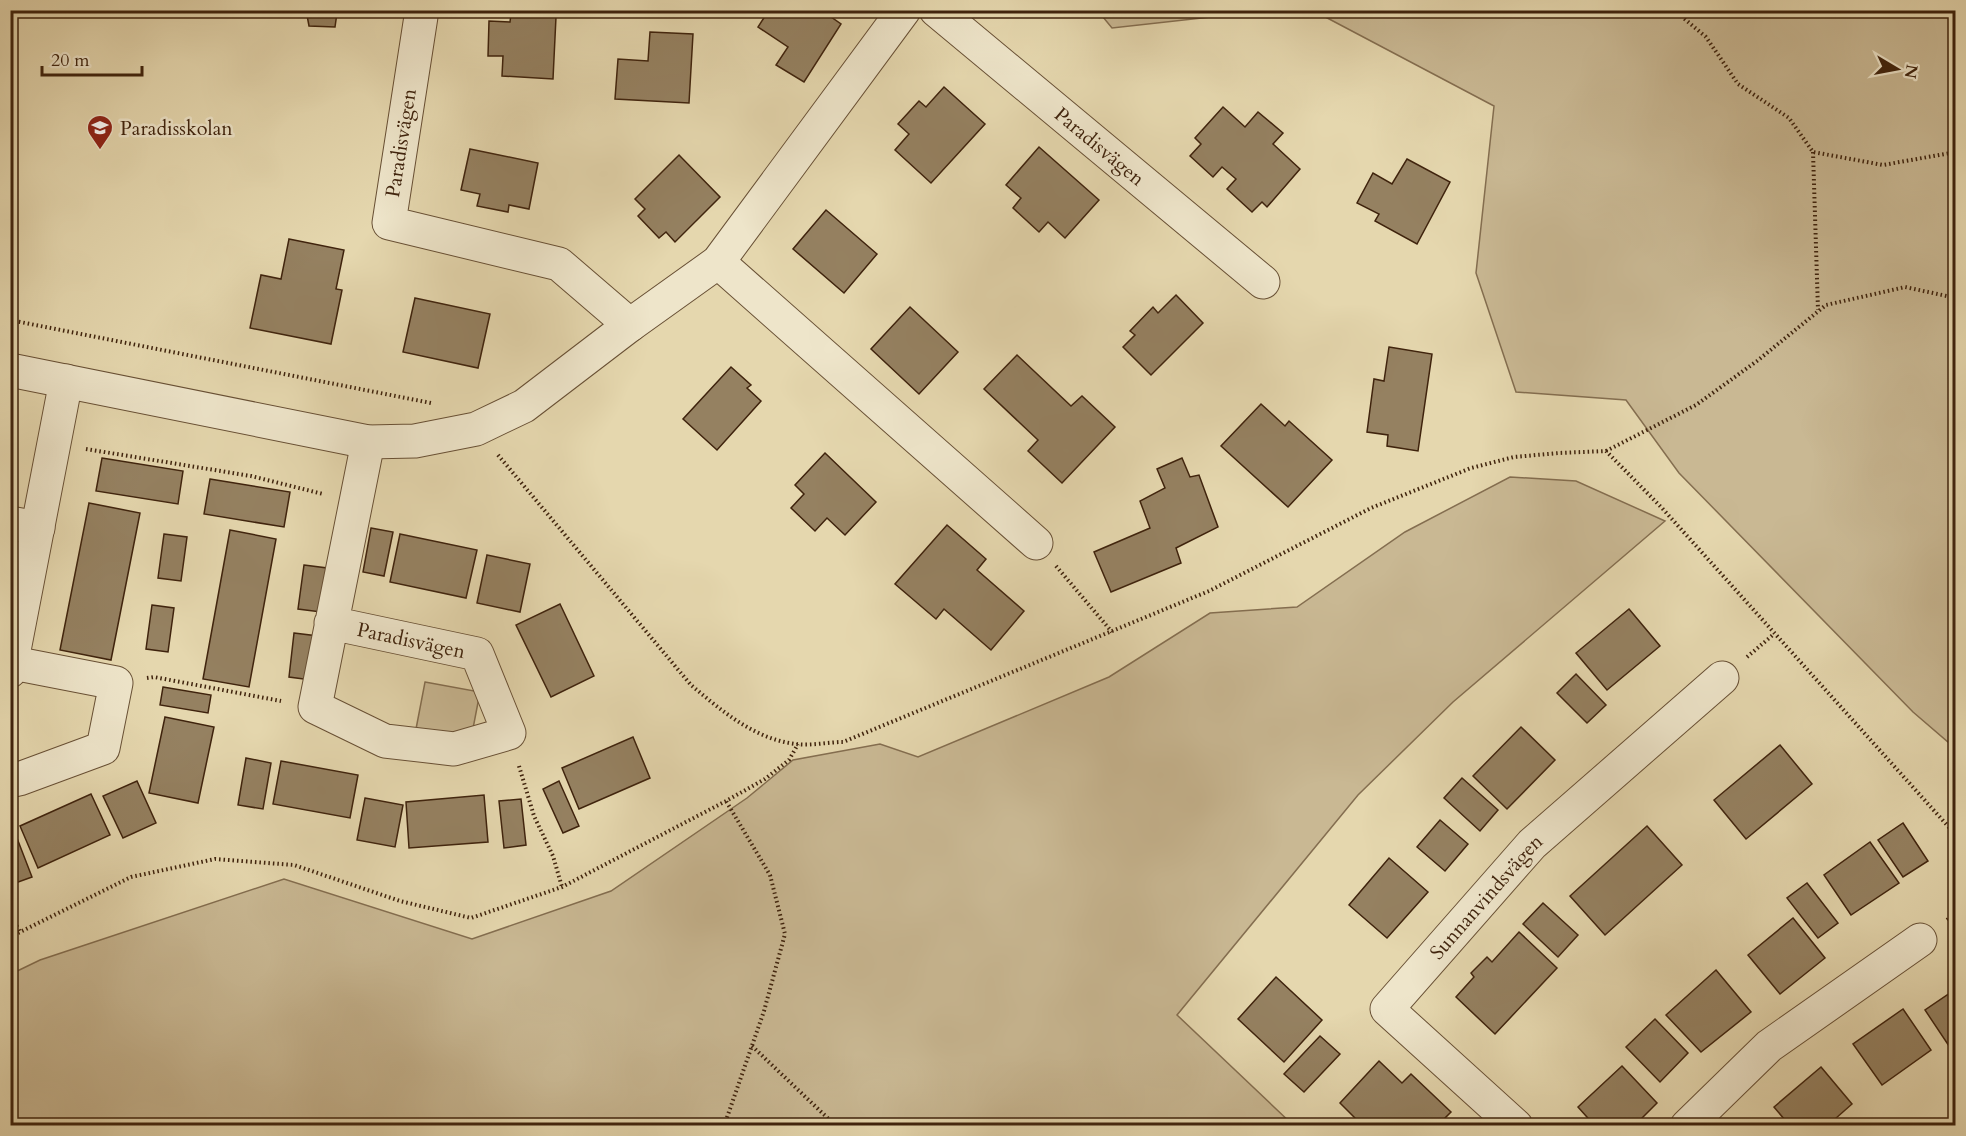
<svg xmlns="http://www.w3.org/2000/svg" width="1966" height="1136" viewBox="0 0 1966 1136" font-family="Cardo,serif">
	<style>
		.green { fill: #c9b893; stroke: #846e50; stroke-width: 1.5 }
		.building { fill: #958161; stroke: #3f230d; stroke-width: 1.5 }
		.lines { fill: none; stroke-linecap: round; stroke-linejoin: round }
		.minor-casing { stroke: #685035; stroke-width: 35 }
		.path { stroke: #3f230d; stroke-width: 4; stroke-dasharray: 1.5 3; stroke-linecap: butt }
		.minor { stroke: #eee5ca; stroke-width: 33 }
		.labels { text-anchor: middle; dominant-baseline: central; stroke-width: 5; stroke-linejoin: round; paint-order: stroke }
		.poi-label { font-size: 20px; fill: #3f230d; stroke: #eee5ca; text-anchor: start }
		.street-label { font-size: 20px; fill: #3f230d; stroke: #eee5ca }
	</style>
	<rect width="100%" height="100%" fill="#e5d7ae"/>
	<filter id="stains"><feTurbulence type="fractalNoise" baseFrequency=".00333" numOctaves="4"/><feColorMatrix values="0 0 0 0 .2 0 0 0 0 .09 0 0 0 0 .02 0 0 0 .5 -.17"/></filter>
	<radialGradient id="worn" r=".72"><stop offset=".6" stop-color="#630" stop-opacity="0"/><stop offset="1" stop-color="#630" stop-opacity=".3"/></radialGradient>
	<g class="green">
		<path d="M1098 11H1265L1112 28Z"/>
		<path d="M1314 11H1955V748L1913 712 1679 473 1626 400 1516 392 1476 273 1494 106Z"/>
		<path d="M1510 477 1576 481 1665 521 1453 702 1358 795 1177 1015 1293 1125H11V974L40 960 284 879 472 939 611 891 747 798 793 760 880 744 918 757 1109 677 1210 613 1297 607 1405 532Z"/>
		<path d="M425 682 480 692 471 739 416 729Z"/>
	</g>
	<g class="building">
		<path d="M306 10H369V14L337 13 335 27 309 26Z"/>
		<path d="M769 10H821L841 24 804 82 776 65 788 47 758 27Z"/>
		<path d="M511 14 556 17 553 79 502 76 503 56H488L489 21 510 22Z"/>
		<path d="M650 32 693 34 689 103 615 99 618 59 648 61Z"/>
		<path d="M944 87 985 124 931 183 895 150 909 134 898 124 919 101 926 107Z"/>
		<path d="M1223 107 1245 127 1258 112 1283 133 1273 144 1300 169 1267 207 1262 202 1252 212 1227 189 1236 179 1222 167 1213 177 1190 156 1201 144 1195 138Z"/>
		<path d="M1039 147 1099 200 1065 238 1048 222 1039 232 1013 208 1021 198 1006 185Z"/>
		<path d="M470 149 538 163 529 209 509 205 508 212 477 206 480 194 461 190Z"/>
		<path d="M679 155 720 197 675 242 666 232 659 238 638 216 645 209 635 199Z"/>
		<path d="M1407 159 1450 182 1417 244 1375 221 1379 214 1357 203 1373 173 1392 184Z"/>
		<path d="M826 210 877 254 844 293 793 249Z"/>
		<path d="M289 239 344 250 336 289 342 290 331 344 250 328 261 275 281 279Z"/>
		<path d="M1176 295 1203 323 1151 375 1123 347 1135 335 1130 331 1153 307 1158 313Z"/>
		<path d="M415 298 490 314 478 368 403 352Z"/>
		<path d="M910 307 958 352 919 394 871 349Z"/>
		<path d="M1389 347 1432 354 1418 451 1387 446 1388 435 1367 432 1374 379 1384 381Z"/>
		<path d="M1017 355 1071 406 1082 396 1115 427 1062 483 1028 451 1038 440 984 389Z"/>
		<path d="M731 367 751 385 747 388 761 401 717 450 683 419Z"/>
		<path d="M1261 404 1285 426 1289 421 1332 460 1288 507 1221 446Z"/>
		<path d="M825 453 876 502 845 535 827 518 815 531 791 508 804 494 795 485Z"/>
		<path d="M102 458 183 471 178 504 96 491Z"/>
		<path d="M1182 458 1190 477 1199 475 1218 527 1176 548 1181 563 1111 592 1094 552 1150 528 1140 501 1165 488 1157 469Z"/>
		<path d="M210 479 290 492 284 527 204 514Z"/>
		<path d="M89 503 140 513 111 660 60 650Z"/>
		<path d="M947 525 986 559 977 570 1024 611 991 650 944 609 936 619 895 584Z"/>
		<path d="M371 528 393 532 384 576 363 572Z"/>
		<path d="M230 530 276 539 249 687 203 679Z"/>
		<path d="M164 534 187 537 181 581 158 578Z"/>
		<path d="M400 534 477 550 466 598 390 582Z"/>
		<path d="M487 555 530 564 520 612 477 603Z"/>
		<path d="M304 565 327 568 321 612 298 609Z"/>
		<path d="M560 604 594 676 551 697 516 625Z"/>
		<path d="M152 605 174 608 168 652 146 649Z"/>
		<path d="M1629 609 1660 646 1607 690 1576 653Z"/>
		<path d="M294 633 318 636 311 680 289 677Z"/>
		<path d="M1576 674 1606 705 1587 723 1557 693Z"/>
		<path d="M163 687 211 695 208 713 160 705Z"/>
		<path d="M165 717 214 727 198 803 149 793Z"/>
		<path d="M1521 727 1555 760 1507 809 1473 776Z"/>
		<path d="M633 737 650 778 579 809 562 768Z"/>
		<path d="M1780 745 1812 784 1746 839 1714 800Z"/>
		<path d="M246 758 271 763 263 809 238 805Z"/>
		<path d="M281 761 358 775 350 818 273 804Z"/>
		<path d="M1462 778 1498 810 1480 831 1444 798Z"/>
		<path d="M137 781 156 823 123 838 103 796Z"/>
		<path d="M559 781 579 826 563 833 543 789Z"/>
		<path d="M91 794 110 835 38 868 20 826Z"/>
		<path d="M484 795 488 842 409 848 406 802Z"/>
		<path d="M365 798 403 805 395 847 357 840Z"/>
		<path d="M521 799 526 845 504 848 499 801Z"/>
		<path d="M1440 820 1468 844 1445 871 1417 847Z"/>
		<path d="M1903 823 1928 861 1903 877 1878 840Z"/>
		<path d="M1647 826 1682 865 1605 935 1570 896Z"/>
		<path d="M15 833 32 877 10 885V835Z"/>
		<path d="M1870 842 1899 883 1851 915 1824 875Z"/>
		<path d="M1389 858 1428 892 1387 938 1349 905Z"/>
		<path d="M1807 883 1838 923 1818 938 1787 898Z"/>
		<path d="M1543 903 1578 935 1558 957 1523 924Z"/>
		<path d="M1793 918 1825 958 1780 994 1748 955Z"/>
		<path d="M1519 932 1557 968 1495 1034 1456 997 1474 977 1471 973 1487 957 1492 962Z"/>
		<path d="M1716 970 1751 1012 1701 1052 1666 1015Z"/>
		<path d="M1276 977 1322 1020 1284 1062 1238 1019Z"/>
		<path d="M1956 989V1046L1951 1049 1925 1010Z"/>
		<path d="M1903 1009 1931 1050 1882 1085 1853 1044Z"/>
		<path d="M1655 1019 1688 1053 1660 1082 1626 1047Z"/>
		<path d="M1320 1036 1340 1054 1304 1092 1284 1074Z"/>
		<path d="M1379 1061 1402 1083 1411 1074 1451 1112 1444 1119 1452 1126H1363L1340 1103Z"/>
		<path d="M1622 1066 1657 1103 1634 1126H1595L1578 1107Z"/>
		<path d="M1821 1067 1852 1104 1827 1126H1790L1774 1107Z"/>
	</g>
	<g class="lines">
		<defs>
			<g id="minor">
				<path d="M422 10 389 223 559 264 630 325"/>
				<path id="s1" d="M936 10 1263 282"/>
				<path d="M718 262 1036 543"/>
				<path d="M10 370 368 442 415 441 476 429 524 406 630 325 718 262 904 10"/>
				<path d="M10 523 38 528"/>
				<path id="s2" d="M331 623 477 654 509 733 454 749 385 741 315 707 368 442"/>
				<path d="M10 671 66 381"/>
				<path d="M10 781 19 779 103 748 116 683 13 663"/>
				<path id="s3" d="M1516 1126 1387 1009 1532 844 1722 678"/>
				<path d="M1687 1126 1769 1046 1920 940"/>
			</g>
		</defs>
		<use href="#minor" class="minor-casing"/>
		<g class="path">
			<path d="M1674 10 1706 37 1738 84 1789 118 1813 152 1883 165 1956 152"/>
			<path d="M1813 152 1818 310"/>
			<path d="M10 320 431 403"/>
			<path d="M86 449 251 476 323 494"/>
			<path d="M1606 451 1696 405 1757 361 1826 305 1905 287 1956 298"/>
			<path d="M498 455 691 685C722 711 754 739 796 744 811 746 828 742 843 742L1209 591 1371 508 1471 468 1514 457 1559 453 1606 451 1662 508 1956 835"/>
			<path d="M1056 566 1112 632"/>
			<path d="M1747 657 1774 634"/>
			<path d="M147 678 154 677 281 701"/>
			<path d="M519 766 534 816 553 856 562 887"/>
			<path d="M10 914 20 932"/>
			<path d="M1947 920 1956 913"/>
			<path d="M10 937 131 877 215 859 294 865 400 901 471 918 562 887 726 801 765 779 789 760 798 744"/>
			<path d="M752 1046 836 1126"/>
			<path d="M724 1126 764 1011 785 934 770 875 726 801"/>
		</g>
		<use href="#minor" class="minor"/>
	</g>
	<defs>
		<symbol id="school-pin" viewBox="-11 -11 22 30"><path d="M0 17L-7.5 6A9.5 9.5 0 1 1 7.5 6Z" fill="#8f2418" stroke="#eee5ca"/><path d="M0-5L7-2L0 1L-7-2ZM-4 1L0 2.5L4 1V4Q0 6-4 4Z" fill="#fff"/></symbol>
	</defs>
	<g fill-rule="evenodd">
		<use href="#school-pin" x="85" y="113" width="30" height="40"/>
	</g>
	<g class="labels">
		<g class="poi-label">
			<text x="120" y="128">Paradisskolan</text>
		</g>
		<g class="street-label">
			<text transform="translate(401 143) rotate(-81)">Paradisvägen</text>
			<text stroke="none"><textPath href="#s1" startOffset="213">Paradisvägen</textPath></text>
			<text stroke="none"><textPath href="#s2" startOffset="82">Paradisvägen</textPath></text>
			<text stroke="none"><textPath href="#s3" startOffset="324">Sunnanvindsvägen</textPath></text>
		</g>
	</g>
	<rect width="1966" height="1136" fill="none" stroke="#e5d7ae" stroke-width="36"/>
	<rect x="12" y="12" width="1942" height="1112" fill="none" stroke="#3f230d" stroke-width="3"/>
	<rect x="18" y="18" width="1930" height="1100" fill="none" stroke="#3f230d" stroke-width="1.5"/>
	<g transform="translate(1897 69) rotate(100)" stroke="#eee5ca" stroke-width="4.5" paint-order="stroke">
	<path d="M0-4.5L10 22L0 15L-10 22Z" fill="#3f230d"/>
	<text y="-9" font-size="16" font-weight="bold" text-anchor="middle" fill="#3f230d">N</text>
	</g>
	<path d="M42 66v9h100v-9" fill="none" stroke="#3f230d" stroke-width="3"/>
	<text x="51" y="66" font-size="18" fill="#3f230d" stroke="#eee5ca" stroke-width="4.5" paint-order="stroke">20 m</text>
	<rect width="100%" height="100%" filter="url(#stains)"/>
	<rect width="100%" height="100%" fill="url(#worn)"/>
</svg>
